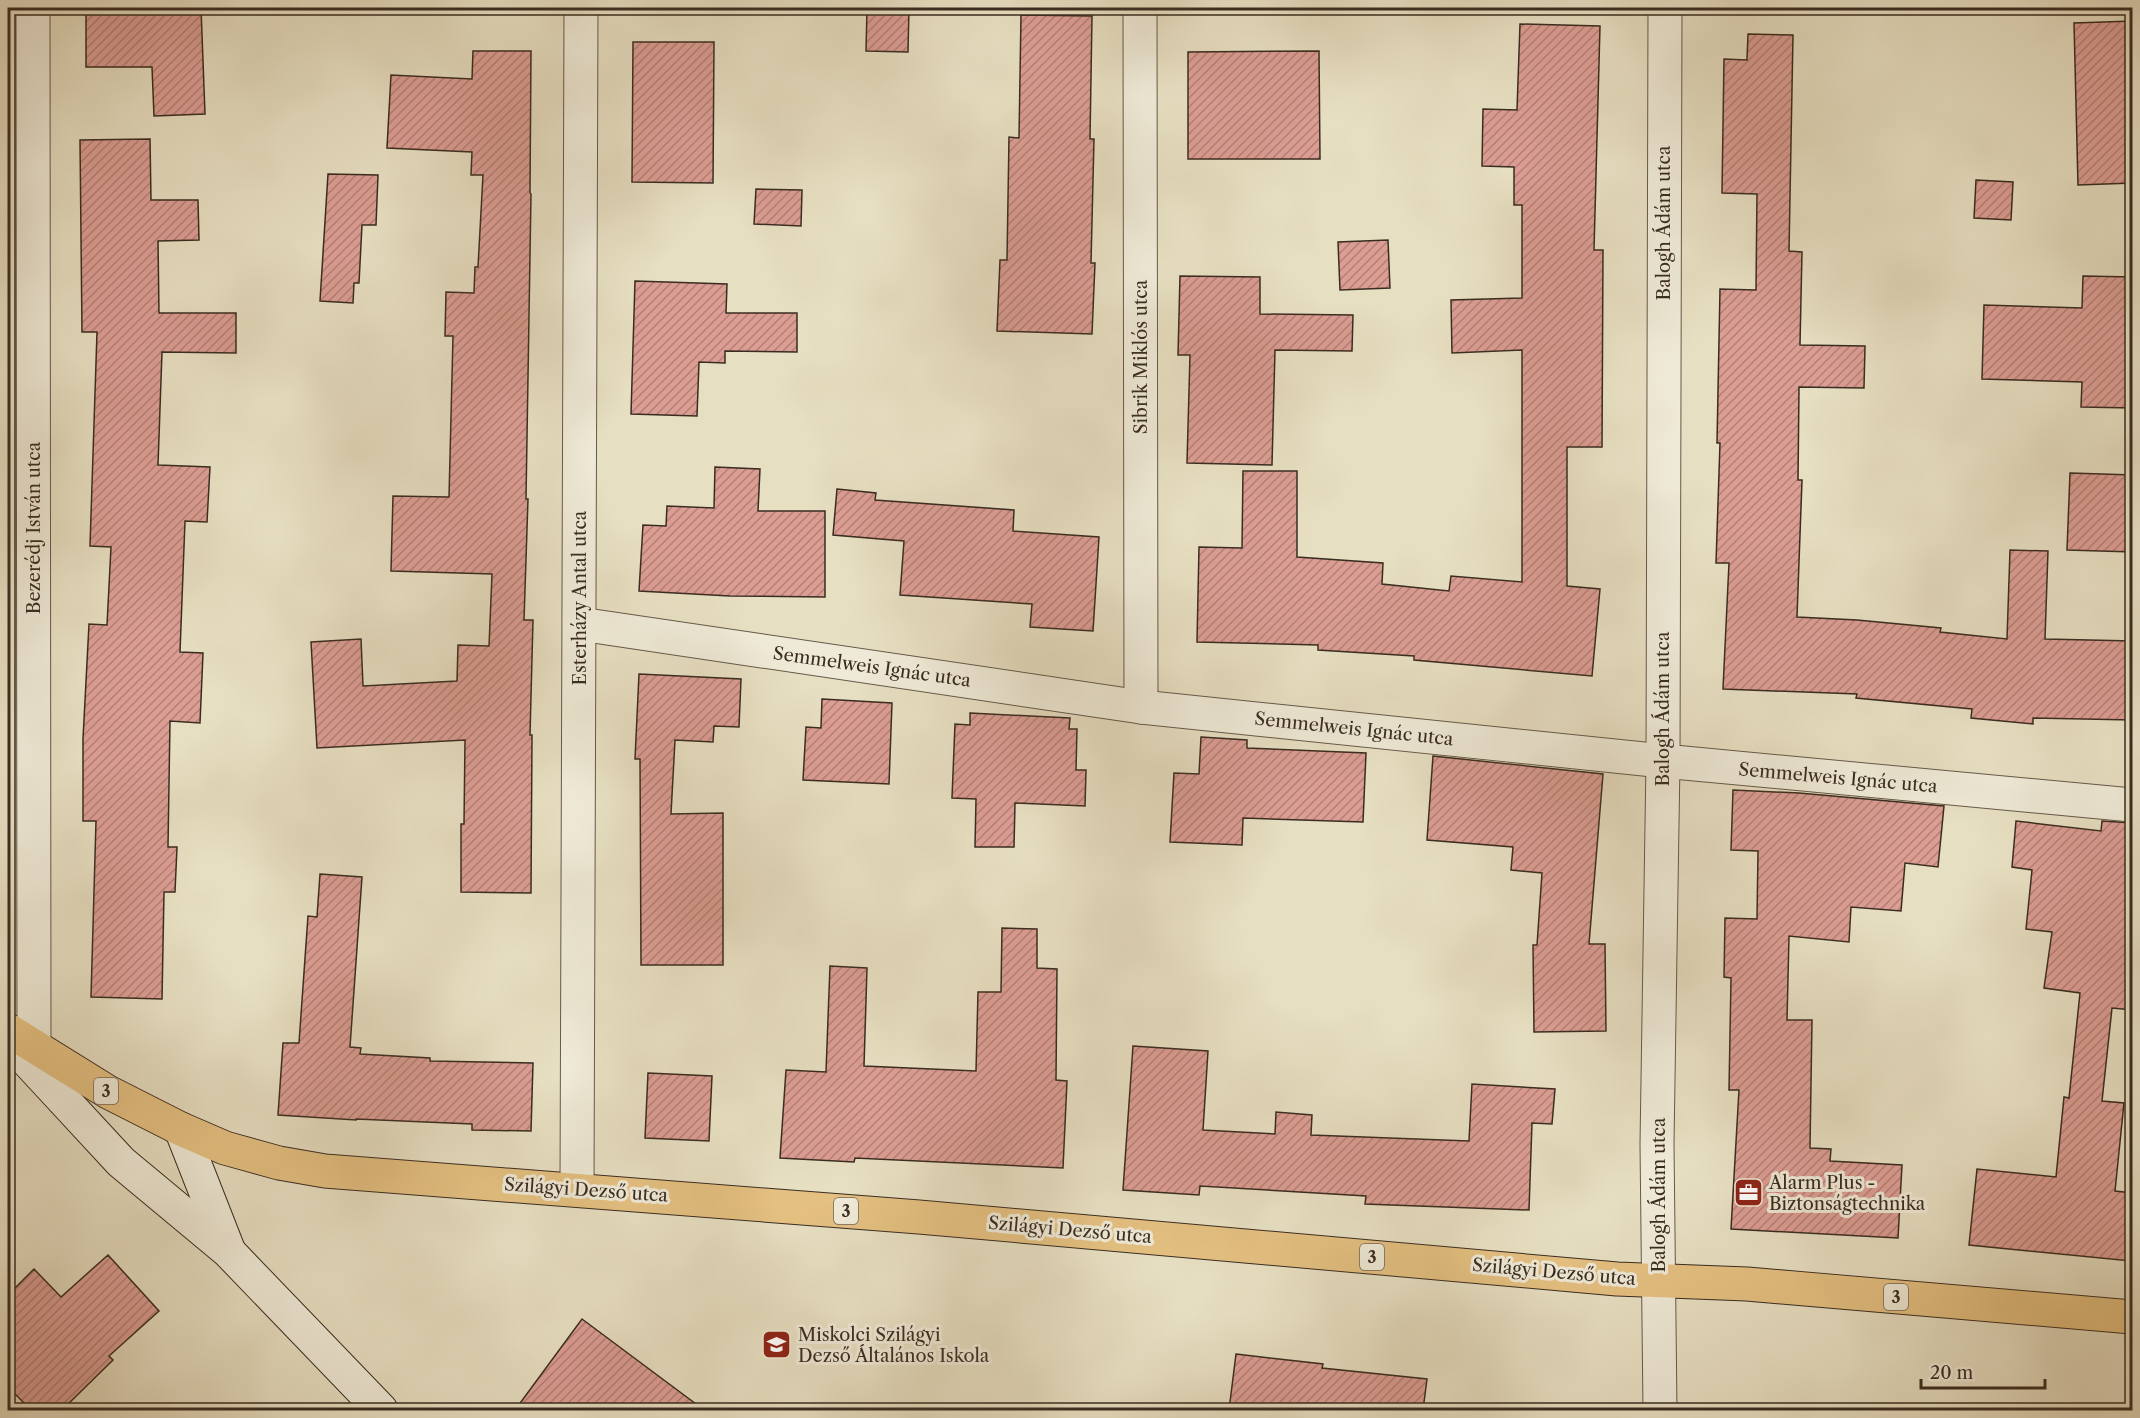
<svg xmlns="http://www.w3.org/2000/svg" width="2140" height="1418" viewBox="0 0 2140 1418" font-family="'Libre Caslon Text',serif">
	<style>
		.building { fill: url(#building-hatch); stroke: #3a2c21; stroke-width: 1.5 }
		.lines { fill: none; stroke-linecap: round; stroke-linejoin: round }
		.street-casing { stroke: #655949; stroke-width: 35 }
		.secondary-casing { stroke: #3a2c21; stroke-width: 35 }
		.primary-casing { stroke: #3a2c21; stroke-width: 35 }
		.street { stroke: #efead7; stroke-width: 33 }
		.secondary { stroke: #efead7; stroke-width: 33 }
		.primary { stroke: #e4c081; stroke-width: 33 }
		.labels { text-anchor: middle; dominant-baseline: central; stroke-width: 6; stroke-linejoin: round; paint-order: stroke }
		.shield { fill: #efead7; stroke: #706558; stroke-width: 1.5 }
		.shield-label { font-size: 16px; font-weight: bold; fill: #3a2c21 }
		.street-label { font-size: 18px; fill: #3a2c21; stroke: #efead7 }
		.poi-label { font-size: 18px; fill: #3a2c21; stroke: #efead7; text-anchor: start }
	</style>
	<defs>
		<pattern id="building-hatch" width="6" height="6" patternUnits="userSpaceOnUse" patternTransform="scale(1.5)"><rect width="6" height="6" fill="#dc9d93"/><path d="M-1 1l2-2M0 6l6-6M5 7l2-2" fill="none" stroke="#b38078"/></pattern>
	</defs>
	<rect width="100%" height="100%" fill="#e7dfc2"/>
	<filter id="stains"><feTurbulence type="fractalNoise" baseFrequency=".00333" numOctaves="4"/><feColorMatrix values="0 0 0 0 .2 0 0 0 0 .09 0 0 0 0 .02 0 0 0 .5 -.17"/></filter>
	<radialGradient id="worn" r=".72"><stop offset=".6" stop-color="#630" stop-opacity="0"/><stop offset="1" stop-color="#630" stop-opacity=".3"/></radialGradient>
	<g class="building">
		<path d="M86 8H201L205 114 154 116 152 67H86Z"/>
		<path d="M867 8H909L908 52 866 51Z"/>
		<path d="M1021 15 1092 16 1090 139H1094L1091 263H1095L1092 334 997 331 1000 260H1007L1009 137 1019 138Z"/>
		<path d="M2133 21V183L2078 185 2074 23Z"/>
		<path d="M1520 24 1600 26 1594 250H1603L1602 447H1567V586L1600 589 1592 676 1414 660V656L1318 650V645L1197 642 1199 547 1242 548 1243 471H1297V557L1383 563 1382 584 1449 591 1451 576 1522 582V350L1452 353 1451 300 1522 298V205H1514V167L1482 166 1483 109 1517 110Z"/>
		<path d="M1748 34 1793 35 1789 251 1802 252 1800 345 1865 346 1864 388 1799 387 1798 480H1802L1797 617 1857 620 1941 628 1940 632 2007 639 2010 550 2048 551 2045 639 2133 641V720L2033 718V724L1971 718 1972 709 1856 698 1857 694 1723 689 1729 563H1716L1720 443H1717L1720 289 1756 290 1757 194 1722 193 1724 59 1747 60Z"/>
		<path d="M633 42H714L713 183 632 182Z"/>
		<path d="M473 51H531L530 193 531 194 526 499H528L524 620H533L530 735H532L531 893 461 892V824H464L465 740 317 748 311 642 361 639 363 686 457 681 458 645 489 646 492 574 391 571 393 496 449 497 453 336H445L446 292 474 293 475 267H478L483 175H471L472 152 387 148 391 75 472 79Z"/>
		<path d="M1319 51 1320 159H1188V52Z"/>
		<path d="M150 139 151 200H198L199 240 158 241 159 313H236V353L162 352 158 465 210 467 207 522 185 521 180 652 203 653 200 723 170 721 168 847H177L175 892H164L162 999 91 997 96 821H83V739L89 624 107 625 111 547 90 546 97 332H82L80 140Z"/>
		<path d="M328 174 378 175 376 225H362L359 283H354L353 303 320 301Z"/>
		<path d="M1976 180 2013 182 2011 220 1974 218Z"/>
		<path d="M756 189 802 190 801 226 754 224Z"/>
		<path d="M1388 240 1390 288 1340 290 1338 242Z"/>
		<path d="M1180 276 1260 277V314L1353 315 1352 351 1275 350 1272 465 1187 463 1190 355H1178Z"/>
		<path d="M2083 276 2133 277V408L2081 407 2082 382 1982 379 1984 305 2082 308Z"/>
		<path d="M635 281 727 284 726 313H797V352L725 351V363L699 362 697 416 631 414Z"/>
		<path d="M715 467 760 469 758 511H825V597L730 596 639 591 643 525 666 526 667 506 714 508Z"/>
		<path d="M2070 473 2133 475V552L2067 550Z"/>
		<path d="M837 489 876 493 875 500 1014 510 1013 531 1099 537 1093 631 1030 627 1032 604 900 595 904 541 833 535Z"/>
		<path d="M639 674 741 679 739 727 714 726 713 742 675 740 671 814 723 813V965H641L640 759H635Z"/>
		<path d="M822 699 892 703 889 784 803 780 806 727 821 728Z"/>
		<path d="M970 713 1070 718 1069 729H1077L1076 770H1086L1085 806 1015 803 1014 847H975L976 799 952 798 955 724 970 725Z"/>
		<path d="M1201 737 1247 740V748L1366 753 1363 822 1243 818 1242 845 1170 842 1174 773 1199 774Z"/>
		<path d="M1433 756 1603 774 1589 944H1605L1606 1031 1534 1032 1533 945H1537L1542 873 1511 870 1513 847 1427 840Z"/>
		<path d="M1733 790 1799 793 1944 806 1938 867 1905 863 1901 911 1851 907 1849 942 1789 936 1787 1020H1812L1810 1148 1831 1149 1830 1161 1902 1165 1898 1238 1731 1229 1739 1090H1729L1731 978 1724 977 1725 918 1757 919 1758 851 1731 850Z"/>
		<path d="M2016 821 2101 831 2102 821 2133 823V1010L2112 1008 2102 1101 2124 1103 2115 1191 2133 1193 2131 1261 1969 1245 1977 1169 2056 1177 2064 1097 2069 1098 2080 993 2044 988 2052 932 2026 929 2032 870 2012 867Z"/>
		<path d="M320 874 362 877 350 1047 361 1048 360 1054 430 1058V1061L533 1063 531 1131 472 1130V1124L356 1119V1120L278 1115 283 1043H299L308 916 317 917Z"/>
		<path d="M1002 928 1037 929V968L1057 969 1056 1080 1067 1081 1063 1168 855 1158 854 1162 780 1158 786 1070 826 1072 830 966 867 968 864 1066 976 1071 978 992H1001Z"/>
		<path d="M1133 1046 1208 1051 1203 1130 1275 1134 1276 1112 1312 1115 1311 1135 1469 1141 1472 1084 1555 1089 1552 1124 1532 1123 1529 1210 1365 1204 1366 1196 1200 1186 1199 1195 1123 1190Z"/>
		<path d="M648 1073 712 1076 709 1141 645 1138Z"/>
		<path d="M108 1255 159 1311 109 1356 113 1360 62 1410H31L8 1387V1295L34 1269 61 1297Z"/>
		<path d="M582 1319 704 1410H515Z"/>
		<path d="M1236 1354 1323 1364 1322 1368 1427 1379 1423 1410H1229Z"/>
	</g>
	<g class="lines">
		<defs>
			<g id="street">
				<path d="M33 8 34 1048"/>
				<path d="M1140 8 1141 707"/>
				<path d="M580 624 1141 707 1663 761 2132 805"/>
				<path d="M577 1189 581 8"/>
				<path d="M1660 1410 1657 1144 1663 761 1665 8"/>
			</g>
			<g id="secondary">
				<path d="M8 1040 121 1162 228 1251 381 1410"/>
				<path d="M181 1129 228 1249"/>
			</g>
			<path id="primary" d="M8 1030 108 1092 181 1129 225 1148 279 1163 325 1171 919 1217 1617 1279 1747 1284 2132 1317"/>
		</defs>
		<use href="#street" class="street-casing"/>
		<use href="#secondary" class="secondary-casing"/>
		<use href="#primary" class="primary-casing"/>
		<use href="#street" class="street"/>
		<use href="#secondary" class="secondary"/>
		<use href="#primary" class="primary"/>
	</g>
	<defs>
		<symbol id="office-square" viewBox="-11 -11 22 22"><rect x="-9" y="-9" width="18" height="18" rx="4" fill="#8f2418" stroke="#efead7"/><path d="M-6-3h4V-5.5h4V-3h4V5H-6ZM-1-4.5V-3h2v-1.5ZM-6 0V1H6V0Z" fill="#fff"/></symbol>
		<symbol id="school-square" viewBox="-11 -11 22 22"><rect x="-9" y="-9" width="18" height="18" rx="4" fill="#8f2418" stroke="#efead7"/><path d="M0-5L7-2L0 1L-7-2ZM-4 1L0 2.5L4 1V4Q0 6-4 4Z" fill="#fff"/></symbol>
	</defs>
	<g fill-rule="evenodd">
		<use href="#office-square" x="1732" y="1176" width="33" height="33"/>
		<use href="#school-square" x="760" y="1328" width="33" height="33"/>
	</g>
	<g class="labels">
		<g class="shield">
			<rect x="94" y="1078" width="24" height="26" rx="4.5"/>
			<rect x="834" y="1198" width="24" height="26" rx="4.5"/>
			<rect x="1360" y="1244" width="24" height="26" rx="4.5"/>
			<rect x="1884" y="1284" width="24" height="26" rx="4.5"/>
		</g>
		<g class="shield-label">
			<text x="106" y="1091">3</text>
			<text x="846" y="1211">3</text>
			<text x="1372" y="1257">3</text>
			<text x="1896" y="1297">3</text>
		</g>
		<g class="street-label">
			<text transform="translate(1664 223) rotate(-90)">Balogh Ádám utca</text>
			<text transform="translate(1141 357) rotate(-90)">Sibrik Miklós utca</text>
			<text transform="translate(34 528) rotate(-90)">Bezerédj István utca</text>
			<text transform="translate(580 598) rotate(-90)">Esterházy Antal utca</text>
			<text transform="translate(872 667) rotate(8)">Semmelweis Ignác utca</text>
			<text transform="translate(1663 709) rotate(-90)">Balogh Ádám utca</text>
			<text transform="translate(1354 729) rotate(6)">Semmelweis Ignác utca</text>
			<text transform="translate(1838 778) rotate(5)">Semmelweis Ignác utca</text>
			<text transform="translate(586 1190) rotate(4)">Szilágyi Dezső utca</text>
			<text transform="translate(1659 1195) rotate(-90)">Balogh Ádám utca</text>
			<text transform="translate(1070 1230) rotate(5)">Szilágyi Dezső utca</text>
			<text transform="translate(1554 1272) rotate(5)">Szilágyi Dezső utca</text>
		</g>
		<g class="poi-label">
			<text x="1769" y="1183">Alarm Plus -<tspan x="1769" dy="21">Biztonságtechnika</tspan></text>
			<text x="798" y="1335">Miskolci Szilágyi<tspan x="798" dy="21">Dezső Általános Iskola</tspan></text>
		</g>
	</g>
	<rect width="2140" height="1418" fill="none" stroke="#e7dfc2" stroke-width="30"/>
	<rect x="9" y="9" width="2122" height="1400" fill="none" stroke="#3a2c21" stroke-width="3"/>
	<rect x="15" y="15" width="2110" height="1388" fill="none" stroke="#3a2c21" stroke-width="1.5"/>
	<path d="M1921 1379v9h124v-9" fill="none" stroke="#3a2c21" stroke-width="3"/>
	<text x="1930" y="1379" font-size="18" fill="#3a2c21" stroke="#efead7" stroke-width="4.5" paint-order="stroke">20 m</text>
	<rect width="100%" height="100%" filter="url(#stains)"/>
	<rect width="100%" height="100%" fill="url(#worn)"/>
</svg>
